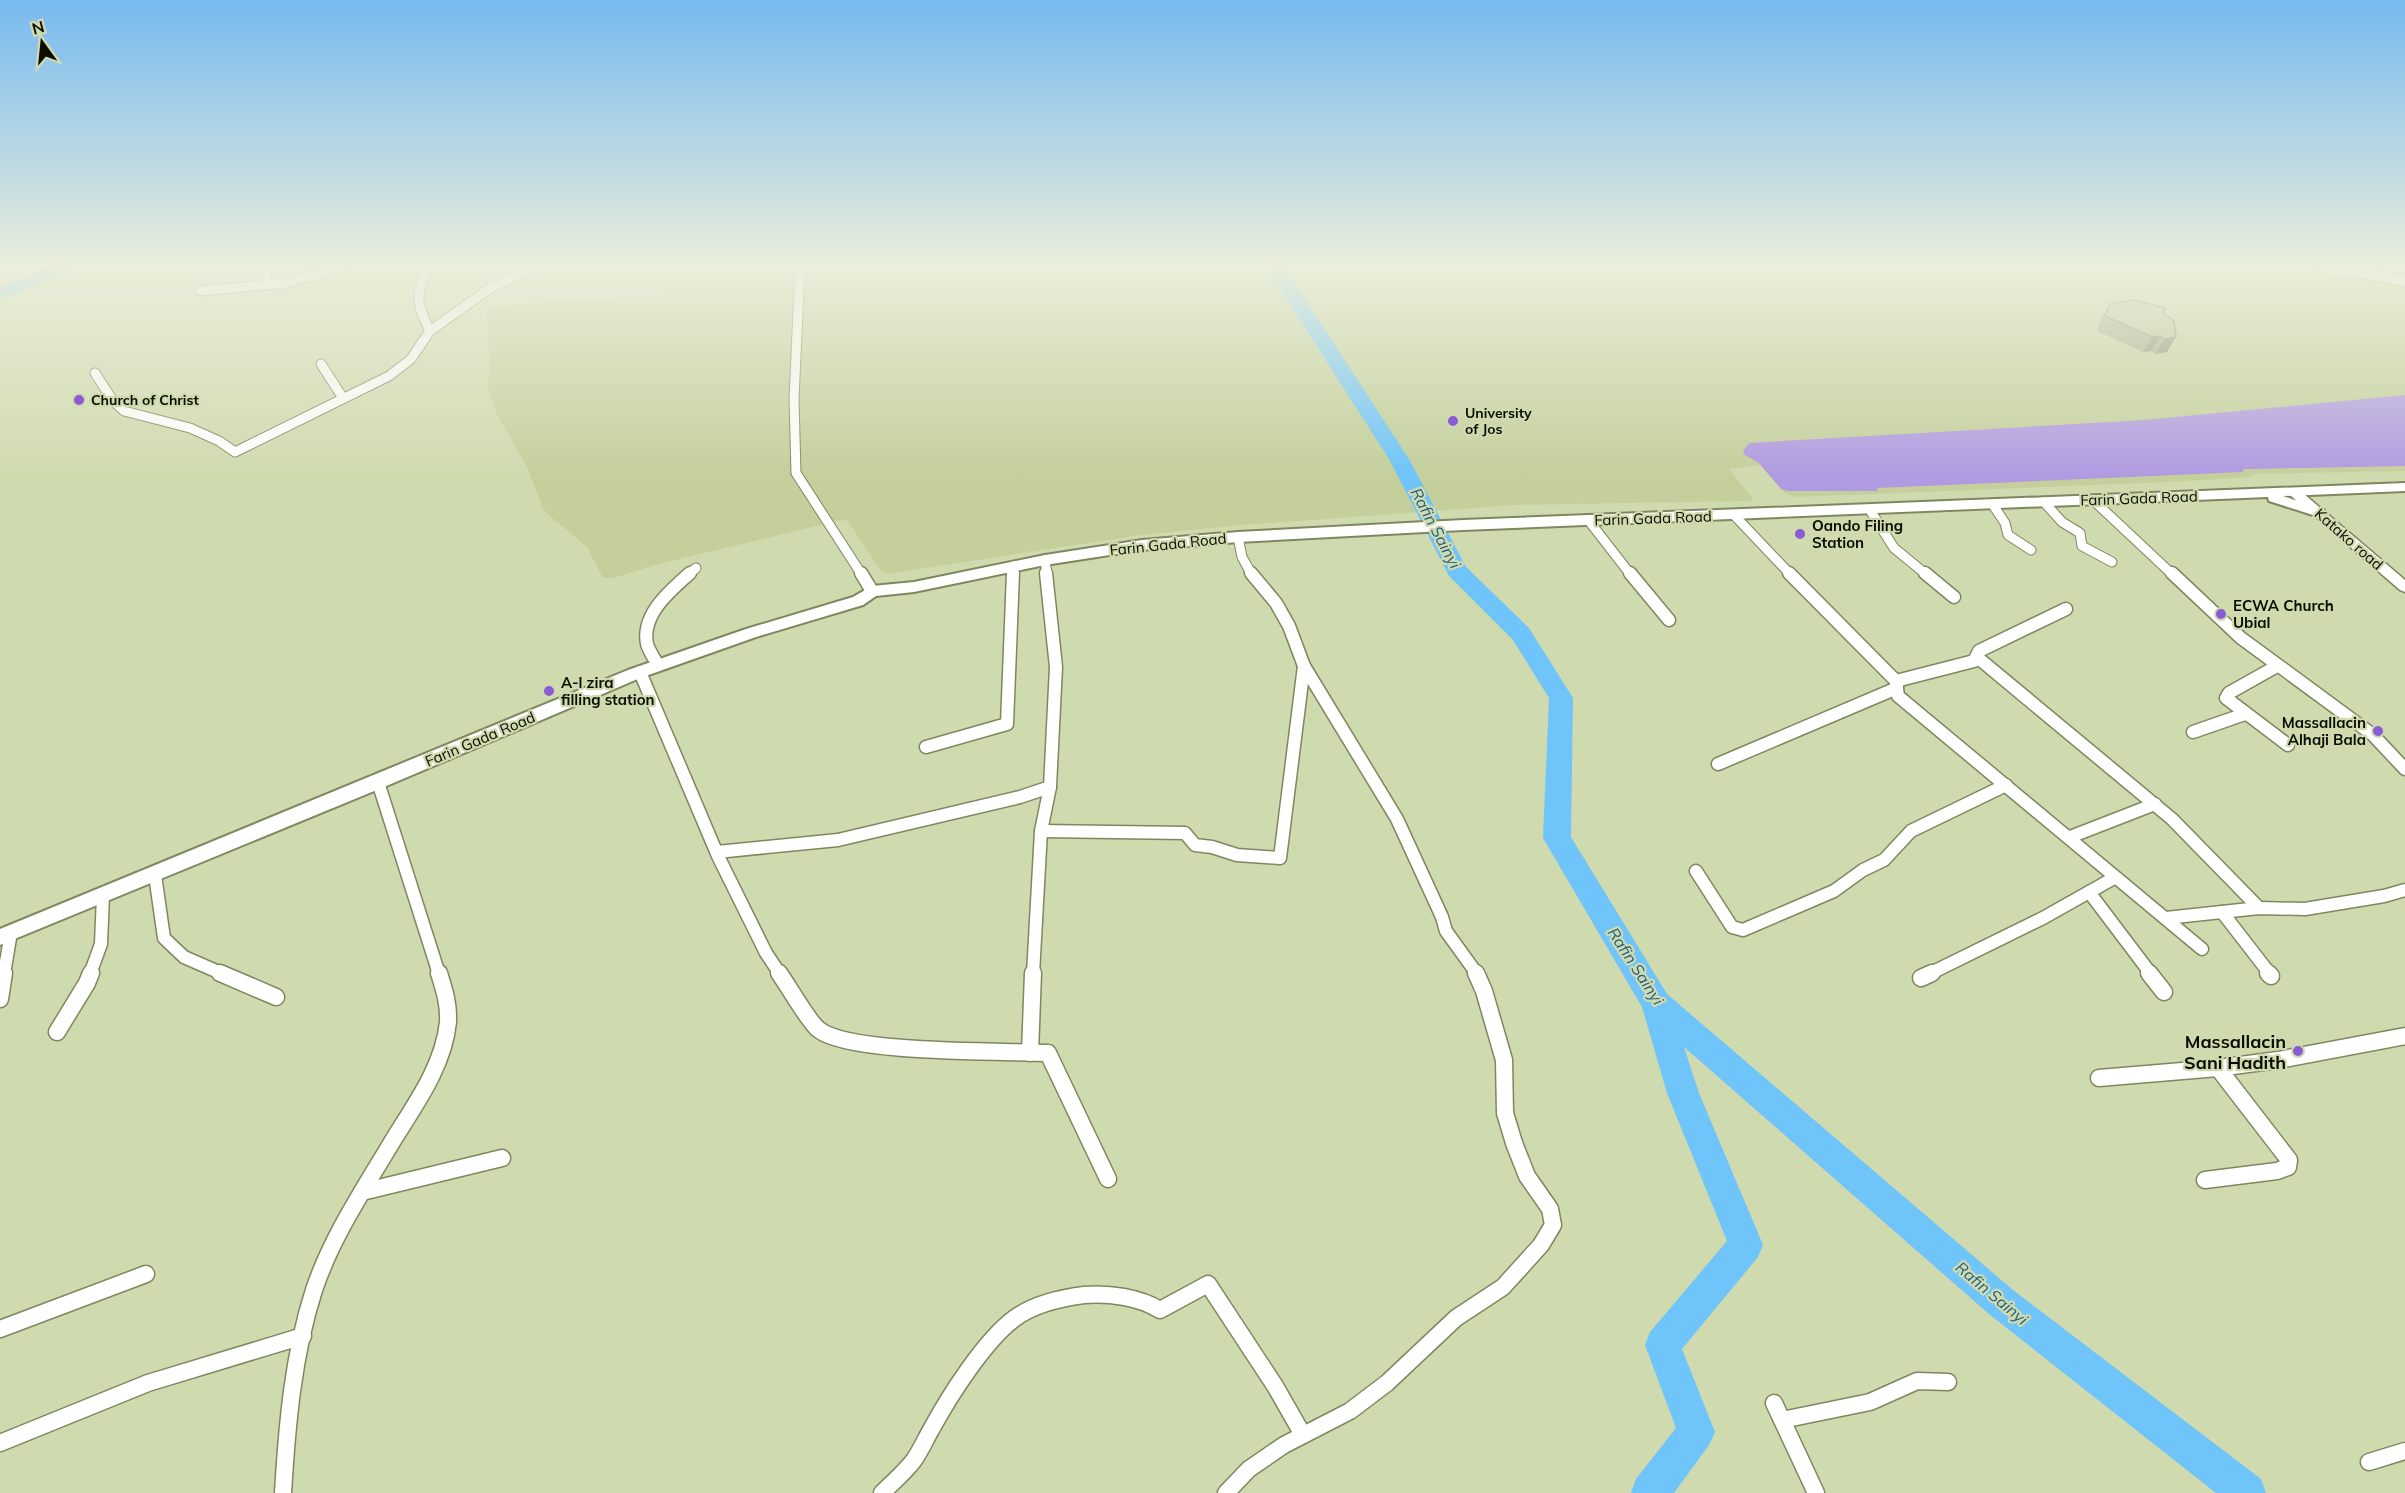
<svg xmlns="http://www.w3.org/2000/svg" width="2405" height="1493" viewBox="0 0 2405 1493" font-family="Mulish,sans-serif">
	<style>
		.built { fill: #c4cf9c }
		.green { fill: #b09ae1 }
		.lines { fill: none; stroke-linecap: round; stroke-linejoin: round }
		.river { fill: #6fc4f9; fill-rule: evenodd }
		.minor-far2-casing { stroke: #7e875e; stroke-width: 11 }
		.minor-far1-casing { stroke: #7e875e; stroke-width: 15 }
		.minor-casing { stroke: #7e875e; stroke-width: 19 }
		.tertiary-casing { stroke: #7e875e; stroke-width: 3 }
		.secondary-casing { stroke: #7e875e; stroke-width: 4 }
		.minor-far2 { stroke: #fff; stroke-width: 9 }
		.minor-far1 { stroke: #fff; stroke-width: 12 }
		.minor { stroke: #fff; stroke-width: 16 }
		.tertiary { fill: #fff; fill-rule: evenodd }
		.secondary { fill: #fff; fill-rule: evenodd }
		.wall { fill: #9da681 }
		.shaded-wall { fill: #808769 }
		.building { fill: #b7c196; stroke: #808769; stroke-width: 1.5 }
		.poi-dot { fill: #895bd4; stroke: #d0daaf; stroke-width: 2 }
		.labels { text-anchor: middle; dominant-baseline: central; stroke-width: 4.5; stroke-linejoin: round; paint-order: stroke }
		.far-poi-label { font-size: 14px; font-weight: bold; fill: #0b0d02; stroke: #d0daaf; text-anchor: start }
		.street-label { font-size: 15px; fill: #0b0d02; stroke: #d0daaf }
		.poi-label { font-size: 15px; font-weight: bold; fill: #0b0d02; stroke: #d0daaf; text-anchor: start }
		.water-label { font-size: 16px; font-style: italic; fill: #1e5d81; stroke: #d0daaf }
		.near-poi-label { font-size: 18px; font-weight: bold; fill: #0b0d02; stroke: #d0daaf; text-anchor: end }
	</style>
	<rect width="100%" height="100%" fill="#d0daaf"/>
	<path class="built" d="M794 267H2405V471L2251 474 2252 477 2169 482 1794 497 1785 493 1760 465 1729 469 1753 499 1752 501 1516 505 1241 525 1141 535 886 574 881 571 848 521 842 520 662 563 613 578H603L587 547 544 511 528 469 496 412 488 388 490 364 486 310 493 307 789 283 793 279Z"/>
	<path class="green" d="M2405 395V466L2244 469 2243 472 1877 488V491H1788L1781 489 1759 463 1745 455 1743 451 1749 443 2144 420Z"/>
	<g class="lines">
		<g class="river">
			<path d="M50 267H74L72 271 0 299V288Z"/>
			<path d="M1266 267H1284L1409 459 1466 567 1529 628 1573 698 1571 837 1667 994 2013 1290 2261 1479 2266 1493H2216L1989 1314 1684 1047 1699 1093 1763 1245 1758 1257 1682 1349 1715 1432 1709 1445 1674 1493H1631L1636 1479 1676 1428 1645 1345 1650 1332 1727 1241 1667 1093 1642 1007 1543 838 1549 698 1513 640 1449 576 1389 459Z"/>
		</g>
		<defs>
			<g id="minor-far2">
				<path d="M430 267C413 294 417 304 430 331"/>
				<path d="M800 267 794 399 796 473 862 575"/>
				<path d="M2320 267 2405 281"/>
				<path d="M265 285 268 267"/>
				<path d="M200 291 285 283 347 267"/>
				<path d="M321 364 343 398"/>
				<path d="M95 373 113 401 124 411 190 428 219 441 235 452 389 376 411 359 430 331 493 286 539 267"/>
				<path d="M2093 500 2173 575"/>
				<path d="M2044 502 2062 522 2080 533 2082 546 2112 562"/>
				<path d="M1993 505 2005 523 2008 535 2031 550"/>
				<path d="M1870 510 1894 548 1927 575"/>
				<path d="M1734 515 1791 575"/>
				<path d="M1589 521 1631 575"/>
				<path d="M1238 537 1242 557 1252 575"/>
				<path d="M1045 560 1047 575"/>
				<path d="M688 575 696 568"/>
				<path d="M1013 575V566"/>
			</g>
			<g id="minor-far1">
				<path d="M861 573 872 591"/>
				<path d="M1251 573 1276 603 1289 626 1304 666 1397 819 1442 917 1446 931 1477 974"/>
				<path d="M1630 573 1669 620"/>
				<path d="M1789 573 1896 681 1898 696 2202 949"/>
				<path d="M1925 573 1954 597"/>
				<path d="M2172 573 2241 638 2373 735 2405 769"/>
				<path d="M1977 657 2172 819 2259 908"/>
				<path d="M658 665C654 658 649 651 647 644 641 614 671 590 690 573"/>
				<path d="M2277 666 2229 693 2226 698 2288 745"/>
				<path d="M640 672 718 856 766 953 780 974"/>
				<path d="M1896 681 1974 661 1979 651 2066 609"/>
				<path d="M2193 732 2245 714"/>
				<path d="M926 747 1007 724 1013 573"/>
				<path d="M1718 764 1897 688"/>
				<path d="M378 782 439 974"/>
				<path d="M1041 831 1185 833 1195 845 1212 847 1237 855 1280 858 1304 666"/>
				<path d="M2070 837 2155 804"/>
				<path d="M717 852 838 840 1020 797 1050 787"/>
				<path d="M1696 871 1732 927 1743 930 1834 891 1863 870 1884 860 1911 831 2006 785"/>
				<path d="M155 875 164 938 184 957 223 974"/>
				<path d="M2089 892 2151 974"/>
				<path d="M2222 912 2270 974"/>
				<path d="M2166 918 2259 908 2305 909 2384 896 2405 890"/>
				<path d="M4 974 11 932"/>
				<path d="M90 974 101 944 103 896"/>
				<path d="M1033 974 1041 831 1050 787 1056 667 1046 573"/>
				<path d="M1929 974 2043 918 2114 878"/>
			</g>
			<g id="minor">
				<path d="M220 973 276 997"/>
				<path d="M779 973C788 985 808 1021 818 1029 846 1054 1004 1051 1048 1053L1108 1179"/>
				<path d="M2149 973 2164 992"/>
				<path d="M2268 973 2271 976"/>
				<path d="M1921 978 1932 973"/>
				<path d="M0 999 4 973"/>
				<path d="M57 1032 87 983 91 973"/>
				<path d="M1030 1053 1033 973"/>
				<path d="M2099 1078 2218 1068 2278 1060 2405 1036"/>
				<path d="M2205 1180 2277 1171 2288 1167 2289 1160 2218 1068"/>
				<path d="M362 1192 502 1158"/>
				<path d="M0 1329 146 1274"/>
				<path d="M1774 1403 1816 1493"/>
				<path d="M1782 1420 1870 1402 1917 1381 1948 1382"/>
				<path d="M0 1443 148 1383 303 1336"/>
				<path d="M2369 1462 2405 1451"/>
				<path d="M283 1493C287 1425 293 1355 314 1290 332 1236 366 1186 395 1137 417 1102 444 1064 448 1022 449 1004 444 989 439 973"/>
				<path d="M882 1493C893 1482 905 1472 914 1460 921 1450 926 1438 932 1428 950 1395 985 1340 1015 1318 1034 1304 1061 1298 1084 1295 1109 1293 1139 1297 1160 1310L1208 1284 1275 1386 1303 1435"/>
				<path d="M1226 1493 1249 1469 1284 1445 1350 1411 1387 1383 1456 1318 1503 1287 1541 1245 1553 1225 1550 1209 1527 1176 1514 1143 1505 1113 1504 1060 1484 991 1476 973"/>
			</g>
			<path id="tertiary" d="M2294 488 2298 489 2405 580V592L2400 590 2290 495 2288 492Z"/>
			<path id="secondary" d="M2405 483V491L2283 496 2324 510 2326 513 2324 516 2319 517 2269 501 2268 497 1463 530 1238 542 1142 550 1045 565 914 592 876 596 863 605 756 637 640 678 384 787 0 945V929L628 670 746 629 853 597 872 586 914 582 1045 555 1142 540 1238 532 1463 520Z"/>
		</defs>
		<use href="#minor-far2" class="minor-far2-casing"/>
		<use href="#minor-far1" class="minor-far1-casing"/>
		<use href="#minor" class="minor-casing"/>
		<use href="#tertiary" class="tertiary-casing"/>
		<use href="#secondary" class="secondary-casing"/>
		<use href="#minor-far2" class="minor-far2"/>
		<use href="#minor-far1" class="minor-far1"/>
		<use href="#minor" class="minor"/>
		<use href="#tertiary" class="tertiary"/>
		<use href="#secondary" class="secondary"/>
	</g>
	<path class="wall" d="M2110 304 2163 313 2176 337 2167 352 2155 354 2151 351 2143 352 2097 331 2101 318Z"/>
	<g class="shaded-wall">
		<path d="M2160 336 2151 351 2143 352 2152 337Z"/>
		<path d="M2176 337 2167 352 2155 354 2164 339Z"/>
	</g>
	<path class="building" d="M2133 300 2165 308 2163 313 2174 321 2176 337 2164 339 2160 336 2152 337 2105 316 2110 304Z"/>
	<linearGradient id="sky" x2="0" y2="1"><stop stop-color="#77baef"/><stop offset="0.56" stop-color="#eaeedb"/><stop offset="1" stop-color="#eaeedb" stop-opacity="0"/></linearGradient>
	<rect width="2405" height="476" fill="url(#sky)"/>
	<g class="poi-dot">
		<circle cx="79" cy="400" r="6"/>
		<circle cx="1453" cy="421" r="6"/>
		<circle cx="1800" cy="534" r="6"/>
		<circle cx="2221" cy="614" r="6"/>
		<circle cx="549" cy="691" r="6"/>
		<circle cx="2378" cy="731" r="6"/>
		<circle cx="2298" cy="1051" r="6"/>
	</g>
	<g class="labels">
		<g class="far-poi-label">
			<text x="91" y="400">Church of Christ</text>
			<text x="1465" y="413">University<tspan x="1465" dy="16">of Jos</tspan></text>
		</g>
		<g class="street-label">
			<text transform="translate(2139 498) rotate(-2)">Farin Gada Road</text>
			<text transform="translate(1653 518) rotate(-2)">Farin Gada Road</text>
			<text transform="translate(2349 539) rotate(41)">Katako road</text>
			<text transform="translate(1168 544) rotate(-6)">Farin Gada Road</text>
			<text transform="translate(480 739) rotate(-23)">Farin Gada Road</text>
		</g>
		<g class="poi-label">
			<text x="1812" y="525">Oando Filing<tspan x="1812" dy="17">Station</tspan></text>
			<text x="2233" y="605">ECWA Church<tspan x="2233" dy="17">Ubial</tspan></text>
			<text x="561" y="682">A-l zira<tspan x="561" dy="17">filling station</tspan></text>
			<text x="2366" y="722" text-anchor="end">Massallacin<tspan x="2366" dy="17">Alhaji Bala</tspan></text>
		</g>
		<g class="water-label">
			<text transform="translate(1436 528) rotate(62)">Rafin Sainyi</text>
			<text transform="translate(1636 966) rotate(57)">Rafin Sainyi</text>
			<text transform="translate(1992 1293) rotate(40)">Rafin Sainyi</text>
		</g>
		<g class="near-poi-label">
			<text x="2286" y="1041">Massallacin<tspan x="2286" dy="21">Sani Hadith</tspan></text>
		</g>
	</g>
	<g transform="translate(42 42) rotate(345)" stroke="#d0daaf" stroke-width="4.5" paint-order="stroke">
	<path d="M0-4.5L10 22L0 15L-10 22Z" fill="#0b0d02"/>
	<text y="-9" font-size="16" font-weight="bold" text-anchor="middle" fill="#0b0d02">N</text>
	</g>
</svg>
